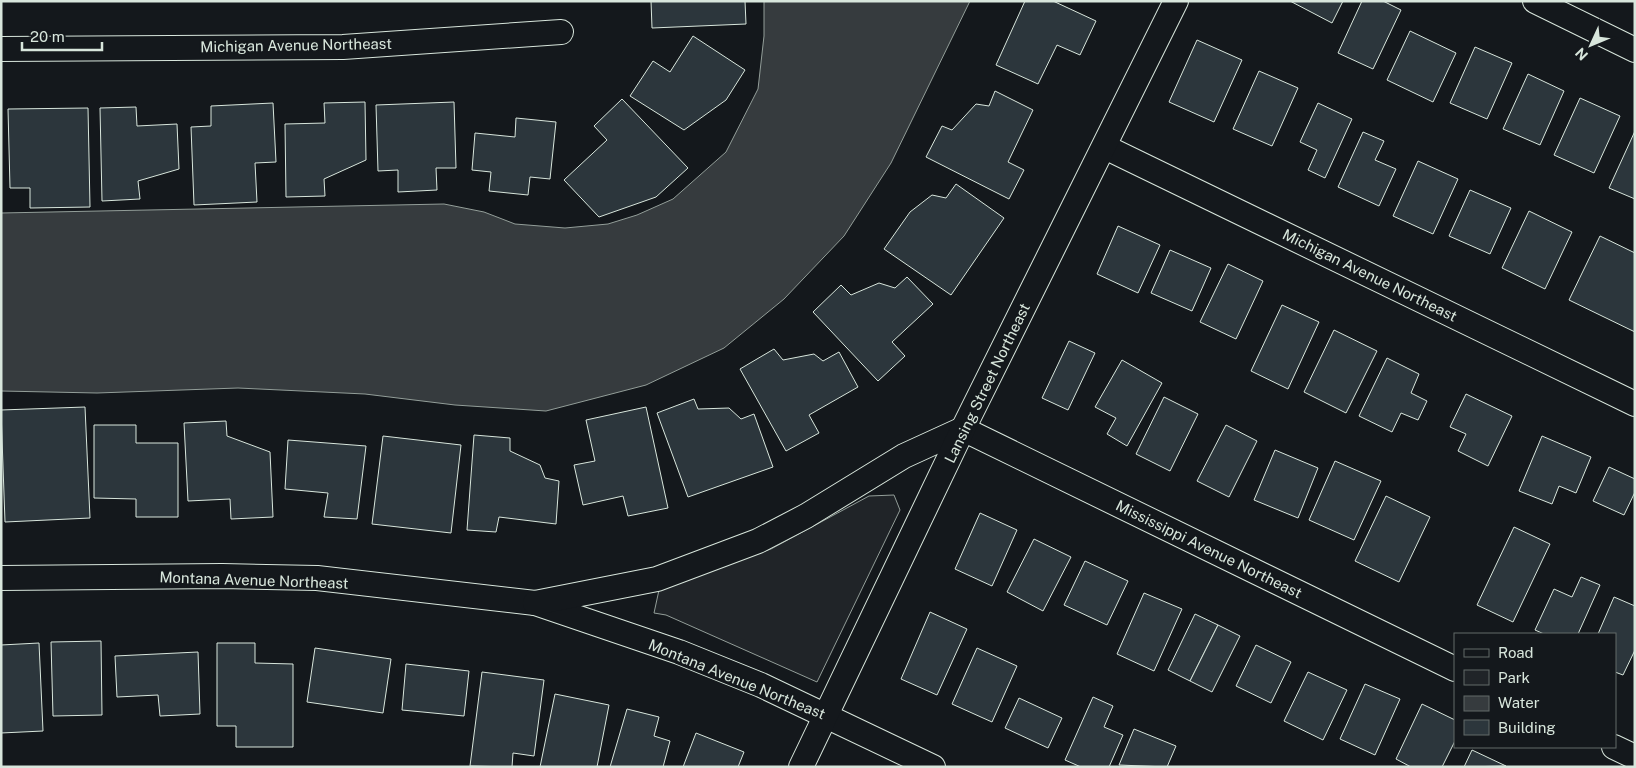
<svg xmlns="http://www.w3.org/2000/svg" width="1636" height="768" viewBox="0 0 1636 768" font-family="'Public Sans',sans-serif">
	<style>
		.green { fill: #202428; stroke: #939e99 }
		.water { fill: #363b3e; stroke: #939e99 }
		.building { fill: #2c363c; stroke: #d8e6dc }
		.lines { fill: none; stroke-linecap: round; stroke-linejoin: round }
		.minor-casing { stroke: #d8e6dc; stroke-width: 26 }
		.minor { stroke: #14181c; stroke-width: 24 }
		.labels { text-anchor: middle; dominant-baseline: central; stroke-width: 4; stroke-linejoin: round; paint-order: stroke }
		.street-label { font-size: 15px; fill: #d8e6dc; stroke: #14181c }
	</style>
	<rect width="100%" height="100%" fill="#14181c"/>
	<path class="green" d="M894 495 900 510 817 682 666 615 654 613 659 590 771 549 869 496Z"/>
	<path class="water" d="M764 1H970L891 163 844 236 784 299 724 348 646 385 546 411 455 405 365 394 238 388 97 393 1 391V213L444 204 484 212 515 224 565 228 608 224 637 215 673 199 726 152 758 89 764 36Z"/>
	<g class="building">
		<path d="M651 1H745L746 24 652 28Z"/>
		<path d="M1025 1H1053L1096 21 1080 55 1057 45 1038 84 996 65Z"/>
		<path d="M1290 1H1343L1332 23Z"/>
		<path d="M1362 1H1383L1401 10 1373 69 1338 53Z"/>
		<path d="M1410 31 1456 53 1433 102 1387 80Z"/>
		<path d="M693 36 745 70 726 100 684 130 630 96 653 61 670 72Z"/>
		<path d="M1197 40 1242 60 1214 122 1169 102Z"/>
		<path d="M1475 47 1512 63 1487 119 1450 103Z"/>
		<path d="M1259 71 1298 88 1272 146 1233 129Z"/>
		<path d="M1528 74 1564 91 1540 145 1503 129Z"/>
		<path d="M995 91 1033 110 1008 162 1024 170 1009 199 926 157 942 126 952 130 976 104 989 106Z"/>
		<path d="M1580 98 1620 116 1594 173 1554 155Z"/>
		<path d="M622 99 688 168 656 197 599 217 564 180 607 140 594 126Z"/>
		<path d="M365 102 366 160 324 179 325 196 286 197 285 124 325 123 324 103Z"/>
		<path d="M454 102 456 168H436L437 190 398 192V170L378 171 376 105Z"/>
		<path d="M273 103 276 162 255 163 257 202 194 205 191 127 211 126V106Z"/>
		<path d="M1318 103 1352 119 1325 178 1308 170 1317 150 1300 142Z"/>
		<path d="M136 107 137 126 177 124 179 169 138 181 140 199 102 201 100 108Z"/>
		<path d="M88 108 90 207 30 208V188H10L8 109Z"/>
		<path d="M516 118 556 122 550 179 530 177 528 195 489 191 491 172 472 170 475 133 515 137Z"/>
		<path d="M1635 131V199L1609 188Z"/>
		<path d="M1363 132 1384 141 1375 160 1396 169 1379 206 1338 187Z"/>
		<path d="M1418 161 1458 179 1433 234 1393 216Z"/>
		<path d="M956 184 1004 218 951 295 884 249 910 212 932 195 946 198Z"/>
		<path d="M1470 190 1511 208 1490 254 1449 236Z"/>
		<path d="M1529 211 1572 232 1545 289 1502 268Z"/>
		<path d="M1118 226 1160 245 1138 293 1097 274Z"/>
		<path d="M1600 236 1635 253V332L1569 300Z"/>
		<path d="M1170 250 1211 268 1192 311 1151 293Z"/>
		<path d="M1228 264 1263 281 1236 339 1200 322Z"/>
		<path d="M907 277 933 304 892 342 905 356 878 381 813 312 841 285 851 295 879 283 895 288Z"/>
		<path d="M1282 305 1319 322 1288 389 1251 371Z"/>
		<path d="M1334 330 1377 351 1346 413 1304 392Z"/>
		<path d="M1069 341 1095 353 1068 410 1042 398Z"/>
		<path d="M774 349 783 360 814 354 823 361 839 352 858 387 809 415 819 433 786 451 740 369Z"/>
		<path d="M1387 358 1419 374 1411 393 1427 401 1418 420 1401 413 1392 432 1359 416Z"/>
		<path d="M1122 360 1162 383 1127 446 1107 434 1116 418 1095 407Z"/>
		<path d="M1466 394 1512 416 1488 466 1458 451 1466 434 1450 427Z"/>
		<path d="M1164 397 1198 414 1170 471 1136 454Z"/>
		<path d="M694 399 698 409 729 408 741 419 754 414 773 467 688 497 657 413Z"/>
		<path d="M85 407 90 518 5 522 1 410Z"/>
		<path d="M646 407 668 508 628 516 623 496 583 505 574 465 595 461 586 420Z"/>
		<path d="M226 421 227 436 270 452 273 517 231 519 230 499 188 501 184 423Z"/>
		<path d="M94 425H136V443H178V517H136V499L94 498Z"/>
		<path d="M1226 425 1257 441 1229 497 1197 481Z"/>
		<path d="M474 435 510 438V451L540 465 545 478 559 481 556 524 499 517 496 532 467 530Z"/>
		<path d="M383 436 461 445 451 533 372 524Z"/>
		<path d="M1542 436 1591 457 1576 493 1559 486 1552 504 1519 491Z"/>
		<path d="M288 440 366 446 357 519 324 517 328 493 285 489Z"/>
		<path d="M1275 450 1318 468 1298 518 1254 500Z"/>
		<path d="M1335 461 1381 481 1354 540 1309 520Z"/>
		<path d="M1609 467 1635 479V492L1624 515 1593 501Z"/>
		<path d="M1386 496 1430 517 1399 582 1355 561Z"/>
		<path d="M980 513 1017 530 992 586 955 569Z"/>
		<path d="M1514 527 1550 544 1513 622 1477 605Z"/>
		<path d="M1034 539 1071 557 1043 611 1007 592Z"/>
		<path d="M1085 561 1128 581 1107 625 1064 605Z"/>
		<path d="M1581 577 1600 585 1578 634H1544L1535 630 1554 589 1572 597Z"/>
		<path d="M1144 593 1182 609 1154 671 1117 654Z"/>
		<path d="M1614 597 1635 606V650L1623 675 1615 672V634H1598Z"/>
		<path d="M930 612 967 629 937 695 901 679Z"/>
		<path d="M1195 614 1218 625 1190 681 1168 670Z"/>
		<path d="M1218 625 1240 636 1212 692 1190 681Z"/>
		<path d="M101 641 102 715 53 716 51 642Z"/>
		<path d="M39 643 43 731 1 733V645Z"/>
		<path d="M217 643H255V663L293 664V747H236V726H217Z"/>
		<path d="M1256 645 1291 662 1271 703 1236 686Z"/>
		<path d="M315 648 391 659 383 713 307 702Z"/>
		<path d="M977 648 1017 666 992 722 952 704Z"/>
		<path d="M198 652 200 714 160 716 158 695 117 697 115 656Z"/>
		<path d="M406 664 469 671 464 716 402 710Z"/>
		<path d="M482 672 544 680 534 756 513 753 512 767 470 766Z"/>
		<path d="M1308 672 1347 690 1323 740 1284 721Z"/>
		<path d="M1365 684 1400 699 1375 755 1340 739Z"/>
		<path d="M555 694 609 705 597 767H540Z"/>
		<path d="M1093 697 1113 706 1104 727 1123 735 1109 767H1081L1065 760Z"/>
		<path d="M1019 698 1062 718 1048 748 1005 728Z"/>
		<path d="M1422 704 1455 720V741L1442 767H1411L1396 759Z"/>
		<path d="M627 709 659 717 654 736 670 741 663 767H610Z"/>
		<path d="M1134 729 1176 746 1167 767 1119 765Z"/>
		<path d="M696 733 744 752 738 767H683Z"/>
		<path d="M1472 750 1506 766 1464 767Z"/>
	</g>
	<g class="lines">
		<defs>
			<g id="minor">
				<path d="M1535 1 1635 50"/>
				<path d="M1 49 343 47 561 32"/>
				<path d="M1105 147 1635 404"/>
				<path d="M1 578 222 576 317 578 535 603 679 652 761 685 933 767"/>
				<path d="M535 603 657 579 758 541 806 516 904 456 963 429 1455 669"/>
				<path d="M1614 747 1635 757"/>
				<path d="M801 767 963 429 1176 1"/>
			</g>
		</defs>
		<use href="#minor" class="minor-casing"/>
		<use href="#minor" class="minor"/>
	</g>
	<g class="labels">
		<g class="street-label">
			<text transform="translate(296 45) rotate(-1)">Michigan Avenue Northeast</text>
			<text transform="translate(1370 275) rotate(26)">Michigan Avenue Northeast</text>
			<text transform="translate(987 383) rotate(-64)">Lansing Street Northeast</text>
			<text transform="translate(1209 549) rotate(26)">Mississippi Avenue Northeast</text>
			<text transform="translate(254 580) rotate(2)">Montana Avenue Northeast</text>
			<text transform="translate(737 679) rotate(22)">Montana Avenue Northeast</text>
		</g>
	</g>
	<rect width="1636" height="768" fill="none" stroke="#d8e6dc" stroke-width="5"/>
	<rect x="1454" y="633" width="162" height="115" fill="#14181c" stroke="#626a69"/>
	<rect x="1464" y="649" width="25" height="8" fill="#14181c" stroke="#626a69"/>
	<text x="1498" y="658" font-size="15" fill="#d8e6dc">Road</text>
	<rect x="1464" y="670" width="25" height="15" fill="#202428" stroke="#626a69"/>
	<text x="1498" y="683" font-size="15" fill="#d8e6dc">Park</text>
	<rect x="1464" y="696" width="25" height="15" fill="#363b3e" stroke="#626a69"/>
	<text x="1498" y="708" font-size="15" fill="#d8e6dc">Water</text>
	<rect x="1464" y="720" width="25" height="15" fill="#2c363c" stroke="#626a69"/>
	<text x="1498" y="733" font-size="15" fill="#d8e6dc">Building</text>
	<g transform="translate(1591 45) rotate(226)" stroke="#14181c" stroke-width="4" paint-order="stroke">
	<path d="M0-4L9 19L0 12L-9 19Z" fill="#d8e6dc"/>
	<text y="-8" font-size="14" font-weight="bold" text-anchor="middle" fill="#d8e6dc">N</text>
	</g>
	<path d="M22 42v8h80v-8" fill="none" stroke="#d8e6dc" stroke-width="2.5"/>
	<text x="30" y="42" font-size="15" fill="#d8e6dc" stroke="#14181c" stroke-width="4" paint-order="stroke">20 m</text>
</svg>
